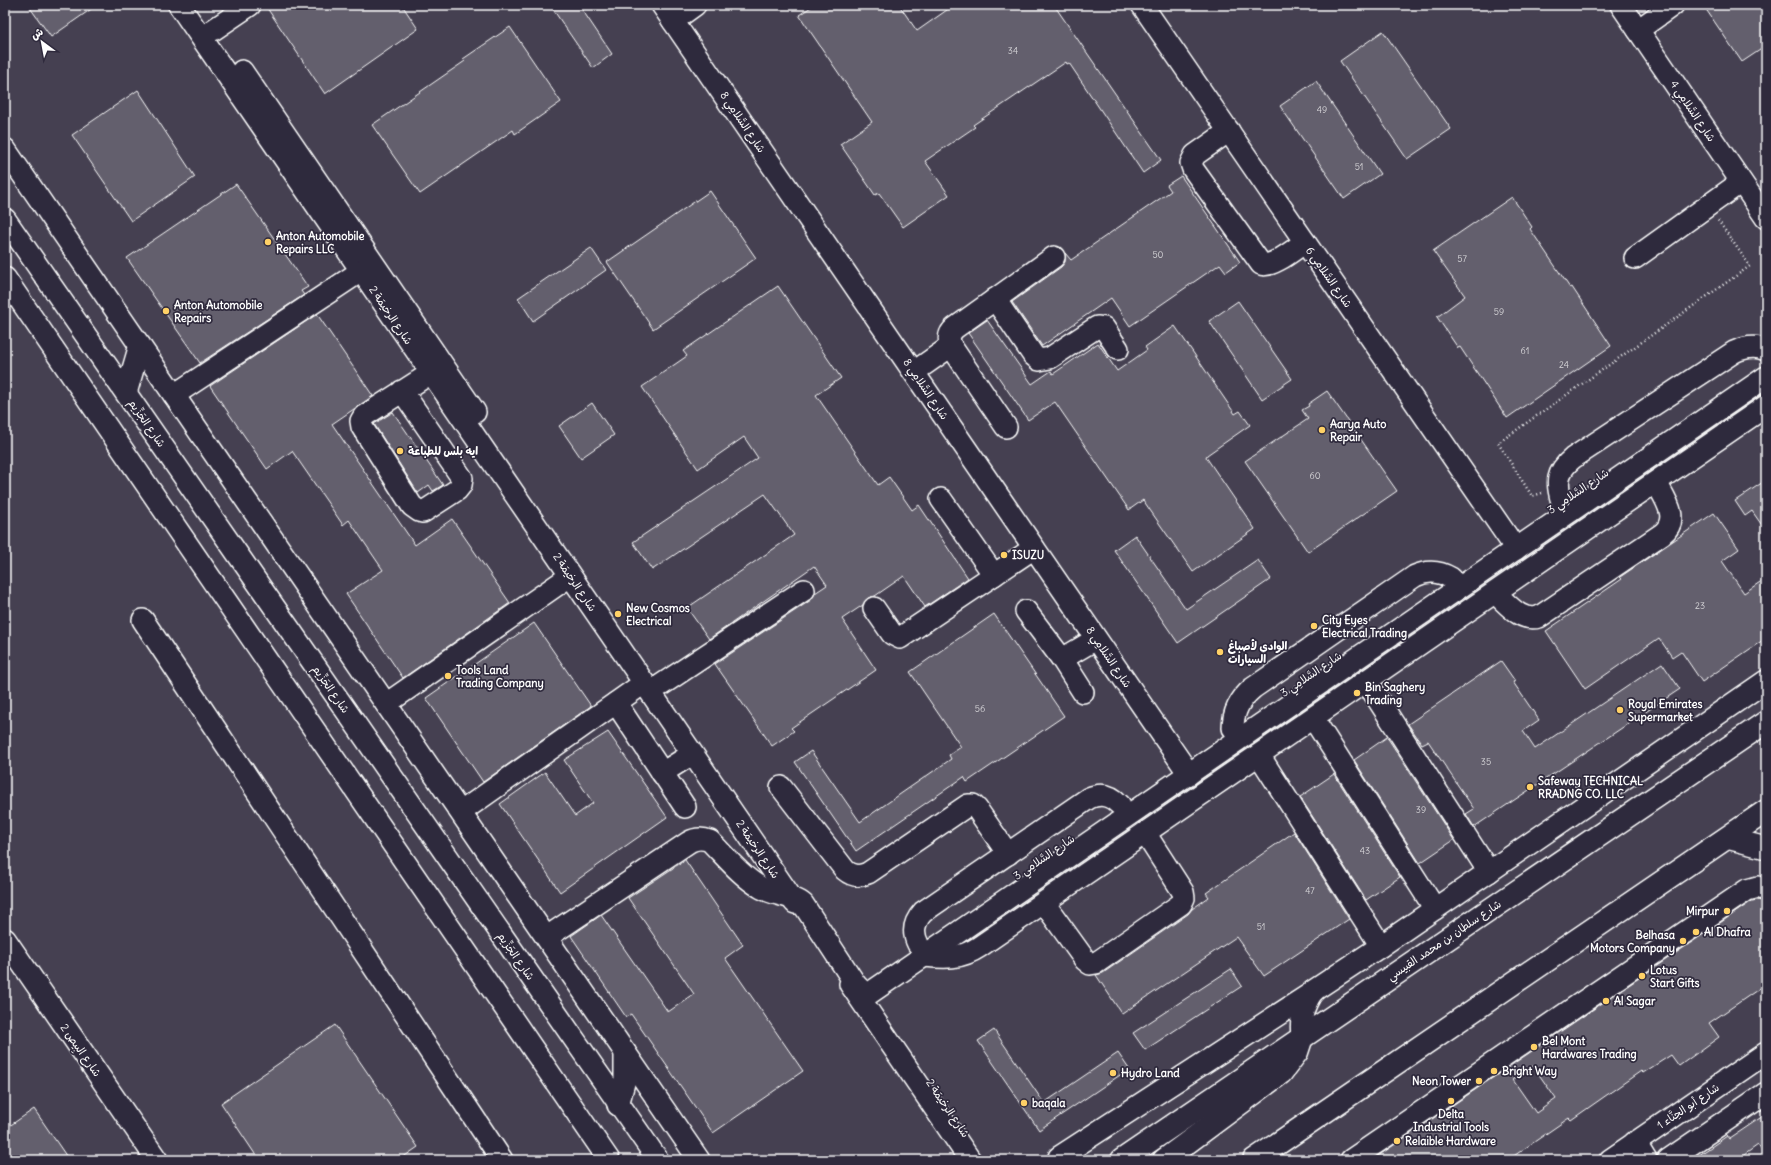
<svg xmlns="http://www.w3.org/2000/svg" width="1771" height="1165" viewBox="0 0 1771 1165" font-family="Delius,'Playpen Sans Arabic',sans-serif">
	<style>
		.built { fill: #444051 }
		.building { fill: #635f6d; stroke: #fff; fill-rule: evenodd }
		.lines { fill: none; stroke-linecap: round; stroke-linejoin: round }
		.minor-casing { stroke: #fff; stroke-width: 24 }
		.major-casing { stroke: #fff; stroke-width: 25 }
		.path { stroke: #fff; stroke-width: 2.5; stroke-dasharray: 1 3; stroke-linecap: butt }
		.minor { stroke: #2f2a3d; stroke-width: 21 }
		.major { stroke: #2f2a3d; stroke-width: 22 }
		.poi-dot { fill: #ffd166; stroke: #2f2a3d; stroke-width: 1.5 }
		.labels { text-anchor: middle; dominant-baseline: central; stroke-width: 3.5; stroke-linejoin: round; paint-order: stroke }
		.number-label { font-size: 9px; fill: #d8d7da }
		.street-label { font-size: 11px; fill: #fff; stroke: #2f2a3d }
		.poi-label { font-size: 11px; font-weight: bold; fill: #fff; stroke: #2f2a3d; text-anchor: start }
	</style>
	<rect width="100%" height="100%" fill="#373345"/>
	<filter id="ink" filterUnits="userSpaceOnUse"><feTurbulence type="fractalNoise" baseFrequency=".025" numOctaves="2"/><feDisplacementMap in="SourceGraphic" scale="8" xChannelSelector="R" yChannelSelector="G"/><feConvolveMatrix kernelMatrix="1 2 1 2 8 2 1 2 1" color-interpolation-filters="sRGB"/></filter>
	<g filter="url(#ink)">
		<rect class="built" x="5" y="5" width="1761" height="1155"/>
		<g class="building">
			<path d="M28 5H97L51 37Z"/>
			<path d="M265 5H402L418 29 325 94Z"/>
			<path d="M550 5H579L612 54 593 68Z"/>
			<path d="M814 5H899L917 31 954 5H1054L1161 160 1143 173 1069 63 1067 64 1066 62 973 125 975 127 925 161 949 195 903 227 879 193 875 195 840 144 872 122 799 15Z"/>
			<path d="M1703 5H1766V46L1742 62Z"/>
			<path d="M510 27 561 102 515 134 513 130 420 194 372 125 465 61 463 59Z"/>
			<path d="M1383 31 1451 129 1407 159 1340 61Z"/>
			<path d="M1316 81 1380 174 1344 199 1280 106Z"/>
			<path d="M138 90 195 177 131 221 72 135Z"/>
			<path d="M1181 176 1240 262 1226 272 1220 264 1130 326 1111 298 1042 346 1012 302 1061 267 1065 262V253L1071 260 1171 191 1167 185Z"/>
			<path d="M236 184 308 287 301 291 304 295 200 363 127 258Z"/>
			<path d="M710 191 756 258 653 329 607 262Z"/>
			<path d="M1512 197 1532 227 1530 229 1570 288 1572 287 1611 346 1507 418 1460 347 1458 348 1437 317 1465 296 1433 251Z"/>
			<path d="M591 248 606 270 533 321 518 298Z"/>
			<path d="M778 286 841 378 816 395 878 485 889 477 912 510 919 505 968 578 925 607 904 576 875 596 868 598 863 605 842 619 876 670 791 728 794 731 772 746 715 664 811 600 815 593 827 585 814 566 709 639 687 608 794 535 765 494 652 570 633 542 758 458 744 437 698 469 642 387 687 356 683 351Z"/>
			<path d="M1238 301 1292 379 1262 399 1209 321Z"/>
			<path d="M317 314 373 396 332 424 415 545 452 519 510 603 403 678 346 594 383 570 349 520 343 525 292 451 267 469 210 386Z"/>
			<path d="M987 320 1032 384 1051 371 1053 374 1098 343 1117 371 1147 350 1145 347 1175 326 1235 414 1240 411 1250 425 1207 455 1206 457 1255 529 1193 572 1143 500 1129 510 1055 402 1028 420 968 333Z"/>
			<path d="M1327 391 1397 491 1308 552 1245 461 1308 419 1302 410 1309 406 1308 404Z"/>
			<path d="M592 403 614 435 581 458 559 426Z"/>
			<path d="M393 412 443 485 433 491 429 485 418 493 374 424Z"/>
			<path d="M1766 480V531L1752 511 1745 516 1735 501Z"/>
			<path d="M1714 513 1739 549 1722 561 1744 593 1766 578V638L1702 682 1681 651 1672 657 1659 638 1585 689 1546 631 1622 579 1620 577Z"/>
			<path d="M1135 535 1186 609 1258 560 1271 579 1178 643 1114 550Z"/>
			<path d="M994 614 1064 716 967 782 964 777 856 851 795 762 811 751 860 822 951 759 949 755 961 747 910 672Z"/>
			<path d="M534 623 591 706 483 782 426 698Z"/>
			<path d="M1501 661 1515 681 1513 682 1539 720 1523 731 1535 749 1662 663 1680 689 1474 827 1466 814 1474 809 1428 741 1422 744 1408 724Z"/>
			<path d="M608 732 667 817 560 892 500 804 545 772 575 816 593 803 564 760Z"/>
			<path d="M1387 737 1454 840 1420 863 1354 760Z"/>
			<path d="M1334 774 1400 877 1366 900 1300 797Z"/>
			<path d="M1294 832 1349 919 1264 976 1236 937 1122 1014 1096 975 1103 973 1188 914 1192 909 1209 897 1206 893Z"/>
			<path d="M685 860 743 945 725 958 803 1071 713 1133 631 1014 626 1017 571 936 601 915 668 1012 694 994 628 898Z"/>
			<path d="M1757 900 1762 901 1766 907V984L1709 1023 1719 1037 1679 1066 1671 1055 1643 1073 1641 1071 1571 1120 1569 1118 1508 1160H1372L1752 901ZM1533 1066 1556 1099 1536 1113 1513 1080Z"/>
			<path d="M1231 969 1242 986 1145 1050 1133 1033Z"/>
			<path d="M335 1025 418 1147 399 1160H259L221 1103Z"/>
			<path d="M994 1030 1044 1103 1118 1053 1129 1069 1039 1130 978 1041Z"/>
			<path d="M34 1109 69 1160H5V1129Z"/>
			<path d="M1766 1114V1157L1758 1145 1737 1160H1692L1727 1136 1729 1139Z"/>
		</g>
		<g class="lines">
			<defs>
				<g id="minor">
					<path d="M179 5 795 903"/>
					<path d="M662 5 1189 774"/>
					<path d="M1142 5 1516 549"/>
					<path d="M1621 5 1766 218"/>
					<path d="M673 21 695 5"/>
					<path d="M213 30 250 5"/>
					<path d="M1638 30 1673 5"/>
					<path d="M242 71 475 412"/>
					<path d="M1229 131 1195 155 1191 163 1193 169 1261 264C1271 269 1296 248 1305 242"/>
					<path d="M5 149 699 1160"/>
					<path d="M5 219 658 1160"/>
					<path d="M1635 258 1741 182"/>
					<path d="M5 278 609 1160"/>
					<path d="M995 299 1033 355 1039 360 1050 358 1097 327 1104 328 1118 349"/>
					<path d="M914 372 951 346"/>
					<path d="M402 391 462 478 461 485 457 490 423 512 419 511 412 506 362 427 361 421 364 416 431 373"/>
					<path d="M126 393 140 345"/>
					<path d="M174 395 361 271"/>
					<path d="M1006 427 951 346C948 339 949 333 955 328L1054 257"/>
					<path d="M941 499 994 575"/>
					<path d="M1562 502C1556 483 1556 472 1573 458L1734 352C1745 347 1755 345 1766 350"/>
					<path d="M1495 593C1508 604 1520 622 1539 617L1662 534C1681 519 1665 499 1656 482"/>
					<path d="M874 608 892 634 900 638 1034 548"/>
					<path d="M1026 611 1062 659 1096 639"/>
					<path d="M143 620 502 1160"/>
					<path d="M1062 659 1083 692"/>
					<path d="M1366 681 1489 872"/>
					<path d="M661 685 804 590"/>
					<path d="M616 703 685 807"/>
					<path d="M386 704 570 576"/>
					<path d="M1313 718 1435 909"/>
					<path d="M1233 728C1233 711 1240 699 1253 688L1415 576C1428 570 1439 571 1451 578"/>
					<path d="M1259 755 1381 946"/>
					<path d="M662 773 692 754"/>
					<path d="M781 787 845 870C852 876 859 877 868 873L968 805H973L977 809 1008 854"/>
					<path d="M461 812 644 683"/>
					<path d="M1727 838 1766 848"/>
					<path d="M1044 903 1085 960 1090 964 1096 963 1181 904 1184 898 1183 892 1145 833"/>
					<path d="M547 937 689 842C696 838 702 838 710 841 725 856 741 876 760 887 772 895 795 896 803 904L856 985 862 991 870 993 1766 377"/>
					<path d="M5 939 157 1160"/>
					<path d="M918 944C912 932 914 922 923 912L1089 798C1101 793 1111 795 1120 805"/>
					<path d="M924 956C945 958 961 959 979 947L1766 406"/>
					<path d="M850 984 970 1160"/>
					<path d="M1302 1036C1300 1018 1303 1006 1313 991L1381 946 1766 681"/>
					<path d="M618 1105 625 1079V1052"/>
					<path d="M1635 1142 1646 1160"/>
					<path d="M1059 1157 1313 992"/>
					<path d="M1351 1160 1747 890 1758 887 1766 890"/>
					<path d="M1610 1160 1766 1053"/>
					<path d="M1668 1160 1766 1093"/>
				</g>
				<g id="major">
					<path d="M1122 1160 1766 722"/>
					<path d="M1164 1160 1281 1073 1297 1052 1302 1037"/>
					<path d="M1254 1160 1766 811"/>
				</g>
			</defs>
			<use href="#minor" class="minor-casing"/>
			<use href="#major" class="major-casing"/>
			<path class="path" d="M1542 493 1532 496 1498 443 1750 266 1717 219"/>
			<use href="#minor" class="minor"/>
			<use href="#major" class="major"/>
		</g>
	</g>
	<g class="poi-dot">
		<circle cx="268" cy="242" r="4"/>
		<circle cx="166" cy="311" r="4"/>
		<circle cx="1322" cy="430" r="4"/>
		<circle cx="400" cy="451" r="4"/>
		<circle cx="1004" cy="555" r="4"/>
		<circle cx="618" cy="614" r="4"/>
		<circle cx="1314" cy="626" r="4"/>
		<circle cx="1220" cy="652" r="4"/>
		<circle cx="448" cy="676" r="4"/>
		<circle cx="1357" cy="693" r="4"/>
		<circle cx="1620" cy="710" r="4"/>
		<circle cx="1530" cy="787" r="4"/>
		<circle cx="1727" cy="911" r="4"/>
		<circle cx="1696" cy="932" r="4"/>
		<circle cx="1683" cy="941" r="4"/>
		<circle cx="1642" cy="976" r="4"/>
		<circle cx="1606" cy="1001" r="4"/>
		<circle cx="1534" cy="1047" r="4"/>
		<circle cx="1494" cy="1071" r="4"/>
		<circle cx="1113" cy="1073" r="4"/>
		<circle cx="1479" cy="1081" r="4"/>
		<circle cx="1451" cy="1101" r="4"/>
		<circle cx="1024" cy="1103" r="4"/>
		<circle cx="1397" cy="1141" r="4"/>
	</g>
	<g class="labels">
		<g class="number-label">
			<text x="1013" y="50">34</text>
			<text x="1322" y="109">49</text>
			<text x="1359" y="166">51</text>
			<text x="1158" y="254">50</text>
			<text x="1462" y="258">57</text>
			<text x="1499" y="311">59</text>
			<text x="1525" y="350">61</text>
			<text x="1564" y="364">24</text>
			<text x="1315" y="475">60</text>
			<text x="1700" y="605">23</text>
			<text x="980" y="708">56</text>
			<text x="1486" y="761">35</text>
			<text x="1421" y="809">39</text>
			<text x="1365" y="850">43</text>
			<text x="1310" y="890">47</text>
			<text x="1261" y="926">51</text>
		</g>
		<g class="street-label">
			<text transform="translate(1693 111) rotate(56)">شارع السَّلامِي 4</text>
			<text transform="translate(743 122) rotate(56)">شارع السَّلامِي 8</text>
			<text transform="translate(1329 277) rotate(55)">شارع السَّلامِي 6</text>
			<text transform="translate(391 315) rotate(56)">شارع الرخيمَة 2</text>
			<text transform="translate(926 389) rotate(56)">شارع السَّلامِي 8</text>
			<text transform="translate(147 423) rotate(55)">شارع الجَزِّيم</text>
			<text transform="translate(1578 491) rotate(-34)">شارع السَّلامِي 3</text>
			<text transform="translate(575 582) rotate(56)">شارع الرخيمَة 2</text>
			<text transform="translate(1109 657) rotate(56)">شارع السَّلامِي 8</text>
			<text transform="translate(1311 674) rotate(-34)">شارع السَّلامِي 3</text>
			<text transform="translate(331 689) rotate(55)">شارع الجَزِّيم</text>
			<text transform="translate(758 849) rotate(56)">شارع الرخيمَة 2</text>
			<text transform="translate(1044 857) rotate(-34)">شارع السَّلامِي 3</text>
			<text transform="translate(1444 940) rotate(-34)">شارع سلطان بن محمد القبيسي</text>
			<text transform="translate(516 956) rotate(55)">شارع الجَزِّيم</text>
			<text transform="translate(81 1050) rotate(55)">شارع البِيص 2</text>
			<text transform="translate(1688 1106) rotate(-34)">شارع أبو الحِنَّاء 1</text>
			<text transform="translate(948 1108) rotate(56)">شارع الرخيمَة 2</text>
		</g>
		<g class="poi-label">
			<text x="276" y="236">Anton Automobile<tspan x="276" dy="13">Repairs LLC</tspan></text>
			<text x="174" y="305">Anton Automobile<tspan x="174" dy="13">Repairs</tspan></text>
			<text x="1330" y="424">Aarya Auto<tspan x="1330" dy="13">Repair</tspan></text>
			<text x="408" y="451">ايه بلس للطباعة</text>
			<text x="1012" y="555">ISUZU</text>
			<text x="626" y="608">New Cosmos<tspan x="626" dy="13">Electrical</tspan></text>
			<text x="1322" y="620">City Eyes<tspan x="1322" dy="13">Electrical Trading</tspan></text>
			<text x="1228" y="646">الوادي لأصباغ<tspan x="1228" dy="13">السيارات</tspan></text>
			<text x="456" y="670">Tools Land<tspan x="456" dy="13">Trading Company</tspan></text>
			<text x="1365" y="687">Bin Saghery<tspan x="1365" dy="13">Trading</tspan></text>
			<text x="1628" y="704">Royal Emirates<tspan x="1628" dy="13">Supermarket</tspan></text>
			<text x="1538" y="781">Safeway TECHNICAL<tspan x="1538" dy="13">RRADNG CO. LLC</tspan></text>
			<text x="1719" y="911" text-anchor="end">Mirpur</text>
			<text x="1704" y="932">Al Dhafra</text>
			<text x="1675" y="935" text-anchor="end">Belhasa<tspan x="1675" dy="13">Motors Company</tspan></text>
			<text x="1650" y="970">Lotus<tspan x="1650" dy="13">Start Gifts</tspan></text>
			<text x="1614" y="1001">Al Sagar</text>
			<text x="1542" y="1041">Bel Mont<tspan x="1542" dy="13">Hardwares Trading</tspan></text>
			<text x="1502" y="1071">Bright Way</text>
			<text x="1121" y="1073">Hydro Land</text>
			<text x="1471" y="1081" text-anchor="end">Neon Tower</text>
			<text x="1032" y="1103">baqala</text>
			<text x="1451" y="1114" text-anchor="middle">Delta<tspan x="1451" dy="13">Industrial Tools</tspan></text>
			<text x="1405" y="1141">Relaible Hardware</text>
		</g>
	</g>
	<rect width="1771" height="1165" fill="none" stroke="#2f2a3d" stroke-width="20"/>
	<rect x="10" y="10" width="1751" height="1145" fill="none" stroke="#fff" stroke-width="1.5" filter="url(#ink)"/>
	<g transform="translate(42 42) rotate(328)" stroke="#2f2a3d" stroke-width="3" paint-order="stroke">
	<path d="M0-3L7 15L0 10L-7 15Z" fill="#ffffff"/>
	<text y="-6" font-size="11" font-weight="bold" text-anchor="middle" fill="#ffffff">ش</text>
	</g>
</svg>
